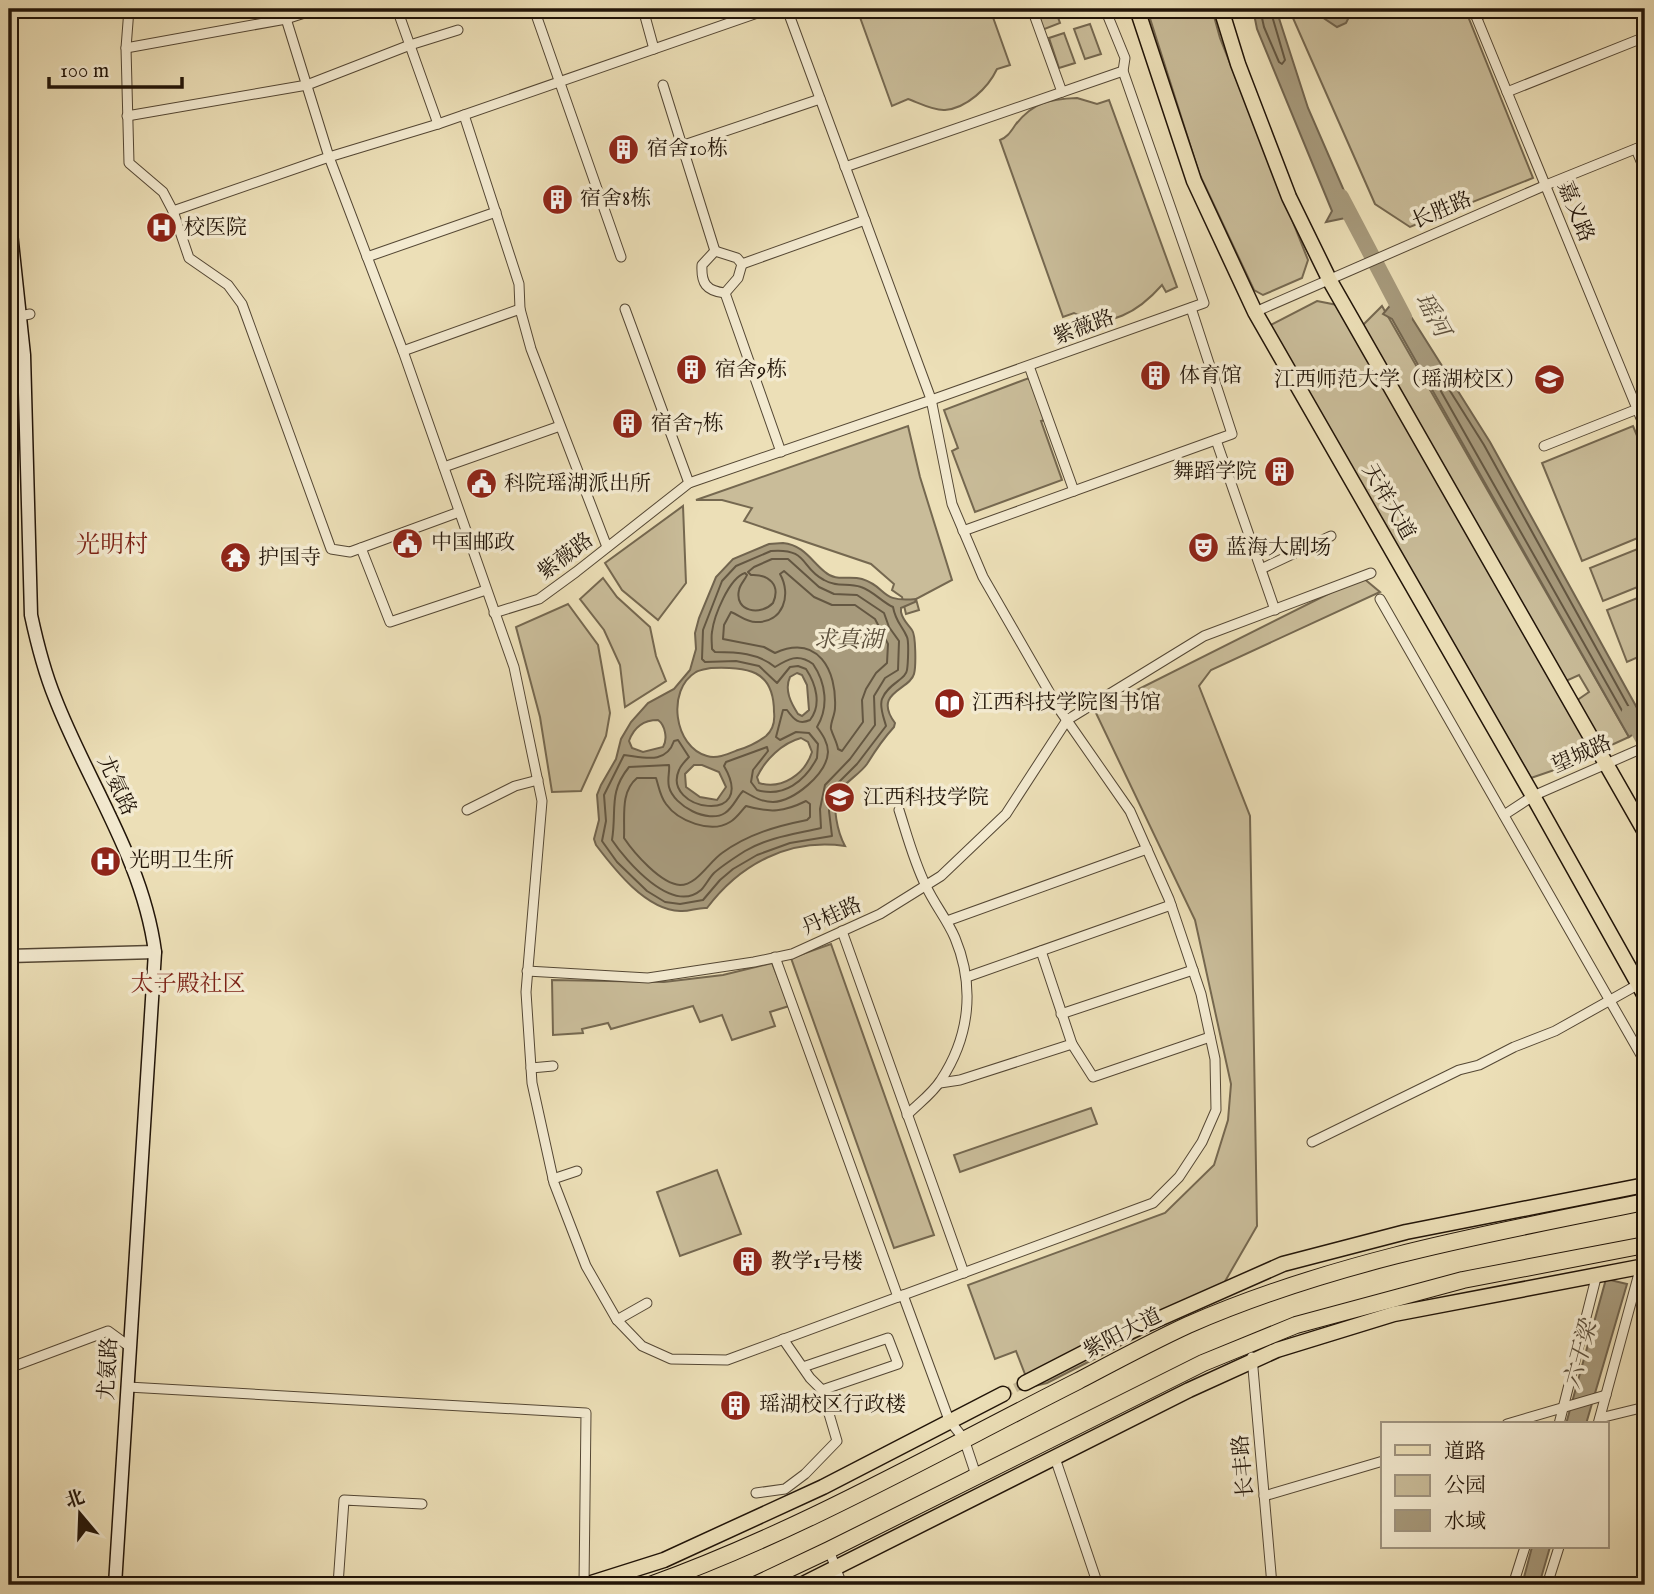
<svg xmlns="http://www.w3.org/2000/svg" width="1654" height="1594" viewBox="0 0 1654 1594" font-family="'IM FELL English','Noto Serif SC',serif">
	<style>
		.green { fill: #c9bc99; stroke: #756850; stroke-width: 2 }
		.water { fill: #a79a7c; stroke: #71644e; stroke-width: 2; fill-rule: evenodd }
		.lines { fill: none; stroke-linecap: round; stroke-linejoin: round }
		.shore { stroke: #645742; stroke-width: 2 }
		.river { stroke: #a79a7c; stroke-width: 16 }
		.minor-tunnel { stroke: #c3b694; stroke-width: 9; stroke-dasharray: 9 4.5; stroke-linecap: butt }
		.minor-casing { stroke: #544734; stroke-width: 11 }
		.tertiary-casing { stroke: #544734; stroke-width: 15 }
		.secondary-casing { stroke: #211408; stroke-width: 15 }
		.primary-casing { stroke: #211408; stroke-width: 17 }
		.trunk-casing { stroke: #211408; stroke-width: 18 }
		.minor { stroke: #f3ead0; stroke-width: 9 }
		.tertiary { stroke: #f3ead0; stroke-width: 12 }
		.secondary { stroke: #f3ead0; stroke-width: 12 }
		.primary { stroke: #ecdfb7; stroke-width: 14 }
		.trunk { stroke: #ecdfb7; stroke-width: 16 }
		.labels { text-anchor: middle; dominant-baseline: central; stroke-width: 7; stroke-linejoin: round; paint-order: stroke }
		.poi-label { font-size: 21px; fill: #211408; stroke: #f3ead0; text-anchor: start }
		.street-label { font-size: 21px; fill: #211408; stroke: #f3ead0 }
		.water-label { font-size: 23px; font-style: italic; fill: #5d503c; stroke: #f3ead0 }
		.neighbourhood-label { font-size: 23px; fill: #7a1f14; stroke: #f3ead0 }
		.quarter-label { font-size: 24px; fill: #7a1f14; stroke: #f3ead0 }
	</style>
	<rect width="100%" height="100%" fill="#ecdfb7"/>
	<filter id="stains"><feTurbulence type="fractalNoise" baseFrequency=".00286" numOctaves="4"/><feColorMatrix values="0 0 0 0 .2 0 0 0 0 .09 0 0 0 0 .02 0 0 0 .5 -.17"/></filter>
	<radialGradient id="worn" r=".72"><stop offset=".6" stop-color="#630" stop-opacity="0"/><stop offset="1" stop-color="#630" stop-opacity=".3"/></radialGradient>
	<g class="green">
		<path d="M857 9H990L1010 65 997 69C988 88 967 108 945 110 934 111 919 103 908 99L892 106Z"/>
		<path d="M1035 9H1055L1060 23 1042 30Z"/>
		<path d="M1147 9H1212L1220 38 1308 260 1302 278 1263 295 1254 290 1199 173Z"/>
		<path d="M1289 9H1465L1533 178 1410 227 1375 204Z"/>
		<path d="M1090 24 1101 54 1085 59 1074 29Z"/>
		<path d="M1064 33 1075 63 1059 68 1049 38Z"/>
		<path d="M1077 98 1097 104 1109 100 1177 287 1166 292 1162 285C1140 310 1108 332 1074 313L1063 317 1000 140C1008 137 1011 131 1016 124 1034 102 1049 99 1077 98Z"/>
		<path d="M1317 301 1337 305 1595 756 1531 778 1269 326Z"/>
		<path d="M1382 306 1629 737 1605 748 1576 701 1589 692 1579 675 1566 681 1363 325Z"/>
		<path d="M1029 378 1045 420 1041 421 1062 480 975 512 952 451 958 448 944 410Z"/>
		<path d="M908 426 920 477 952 580 916 599 919 610 906 614 902 597 892 590 894 584 871 564 744 521 752 508 722 500H696Z"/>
		<path d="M1633 426 1645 455V535L1582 561 1542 463Z"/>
		<path d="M683 506 686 583 658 620 622 590 605 563Z"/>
		<path d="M1645 546V584L1603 601 1590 568Z"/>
		<path d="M1362 577 1380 592 1211 670 1199 686 1250 816 1257 1226 1216 1297 1047 1383 1030 1387 1016 1351 995 1359 968 1285 1165 1213 1214 1165 1228 1120 1231 1084 1195 920 1095 711Z"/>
		<path d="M603 578 617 597 650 627 656 656 666 681 625 707 620 665 604 630 580 599Z"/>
		<path d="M1645 595V654L1627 662 1607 610Z"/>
		<path d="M568 604 598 645 610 713 606 736 581 791 552 792 540 717 516 627Z"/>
		<path d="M831 944 934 1235 894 1248 791 958Z"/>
		<path d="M772 963 789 1006 770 1012 775 1026 732 1040 722 1015 700 1022 693 1006 611 1029 608 1023 582 1029 583 1033 553 1035 552 980 664 982 723 975Z"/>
		<path d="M1091 1108 1097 1124 960 1172 954 1155Z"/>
		<path d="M717 1170 741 1234 680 1256 657 1192Z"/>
	</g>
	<g class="water">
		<path d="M1253 9H1276L1308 108 1355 216 1326 222 1332 211 1257 29Z"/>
		<path d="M1310 9H1353L1346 23 1337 27Z"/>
		<path d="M1398 296 1490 442 1642 717 1645 726 1629 737 1392 319 1383 314Z"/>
		<path d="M783 543C804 545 812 562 825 572 836 582 849 575 862 579 888 587 879 603 916 599L915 602 901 608V612C903 621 908 624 912 630 916 635 916 667 914 674 910 690 872 692 895 723L894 727C883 739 875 751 867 764 860 774 845 782 839 792 831 806 838 833 845 846 789 838 740 864 707 908 698 907 689 912 680 911 646 910 615 870 596 845L594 839 599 820 597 795 601 785 616 759 621 739 631 722 648 703 674 689 690 670 696 649 695 633 699 618 716 577 733 559 769 544ZM711 668C747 667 774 669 774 712 775 721 774 729 766 736 758 742 748 747 738 750 728 754 717 759 707 756 674 747 666 690 696 672 700 670 707 669 711 668ZM797 673 802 675 807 685 809 710 802 716 798 714C791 703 784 690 790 677ZM658 720C665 725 668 739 663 747L643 752 632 748 629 741C634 727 643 720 658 720ZM801 738 808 742 812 752C805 774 782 790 759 783L757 777C765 760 782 743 801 738ZM694 765H702L719 772 726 787 717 800 700 797 686 787 685 774Z"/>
		<path d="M1606 1279 1627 1284 1586 1424H1566Z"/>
		<path d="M1532 1547H1550L1539 1585H1522Z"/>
	</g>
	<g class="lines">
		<g class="shore">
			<path d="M1260 9 1264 27 1279 62 1282 64 1285 60 1270 9"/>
			<path d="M1435 374 1440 375 1484 445 1636 720 1634 725 1629 723 1434 379Z"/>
			<path d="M771 551C809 548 800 568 824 580 838 588 848 582 861 587 873 591 882 602 893 607 896 623 902 625 907 637 909 641 908 664 907 670 906 680 888 683 882 699 879 707 884 718 886 726L857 764 832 789 829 811 832 836 790 843 757 855 733 869 720 880 703 900 680 904 665 902 647 891 617 862 602 841 606 821 604 795 624 755C643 757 666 765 674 741L678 740 689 757C686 760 681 765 679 770 661 811 759 826 724 766L726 762 767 747 768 751 753 770 751 782 757 790C784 798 805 781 817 758L818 744 809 733 796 732 780 740 776 737 783 710H787C794 720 799 725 810 720 822 705 816 684 806 669L798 666 790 667 777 683 759 666 736 661 705 662 702 659 703 630 722 581 736 566Z"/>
			<path d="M772 559H788L819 587 834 594 857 595 884 613 889 627 899 641 898 670 885 678 874 696 875 725 850 759 825 785 820 809 821 828C795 834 769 837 745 851 734 858 723 865 714 873 709 878 706 885 701 890 672 915 626 861 612 840 617 810 608 793 629 767L669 765C670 771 667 779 669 787 674 806 708 824 725 813 733 808 737 797 743 791 752 796 761 802 773 802 794 801 827 774 828 752 828 742 822 734 817 727 829 707 826 683 813 664 798 653 788 659 775 667 758 653 737 652 715 652L712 649C712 644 711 637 712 632 714 616 729 578 745 573L747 575C745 580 740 584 739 590 734 612 761 616 773 603 781 585 769 574 751 575L748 572 754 567Z"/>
			<path d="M784 571 814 597 832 605H855L875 619 888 644 887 663 876 673 866 689 862 700 863 722 842 751 838 749C837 742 833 736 831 729 830 723 835 715 835 708 837 670 818 634 775 653L764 647 723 639 724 625 731 612C739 615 746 622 756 622 783 623 792 595 780 574Z"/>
			<path d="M637 778H656C659 787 660 796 666 804 678 821 711 834 730 822 737 818 741 811 746 806 770 813 784 812 806 801L810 804V817L807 820C777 826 748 834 722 853 709 862 697 885 680 885 661 884 634 853 624 838 625 817 620 792 637 778Z"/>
		</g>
		<g class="river">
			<path d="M1341 197 1404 317"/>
			<path d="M1629 714 1645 742"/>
		</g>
		<path class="minor-tunnel" d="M1003 1394 1025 1383"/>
		<defs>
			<g id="minor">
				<path d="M129 9 126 48 129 163 163 192 173 211 189 258 228 285 242 304 331 549 350 552 459 512"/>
				<path d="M397 9 438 124"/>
				<path d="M534 9 621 257"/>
				<path d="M643 9 654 49"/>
				<path d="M769 9 438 124 329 157 403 351 514 667 542 801 526 992 532 1083 554 1183 586 1266 617 1320 642 1346 671 1359 727 1360 1153 1203 1179 1177 1202 1142 1216 1110 1215 1059 1201 994 1169 899 1130 811 1059 709 983 577 952 504 931 399 787 9"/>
				<path d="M1032 9 1062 92"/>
				<path d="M1105 9 1125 58 1123 71"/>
				<path d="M1473 9 1645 428"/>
				<path d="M1476 16 1496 9"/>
				<path d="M126 48 286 19 317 9"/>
				<path d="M663 85 715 251"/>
				<path d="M1507 92 1645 37"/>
				<path d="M464 115 519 284 520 309 531 349 607 547"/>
				<path d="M127 116 307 85 410 45 458 30"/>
				<path d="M681 146 820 99"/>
				<path d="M1636 149 1645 171"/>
				<path d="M173 211 329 157 283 9"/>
				<path d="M715 251 737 258 742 264 738 278 725 293C706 291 701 283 702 265Z"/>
				<path d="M367 257 496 212"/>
				<path d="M742 264 865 220"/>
				<path d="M725 293 781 452"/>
				<path d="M625 309 689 483"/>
				<path d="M1255 312 1546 185 1645 145"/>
				<path d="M20 316 30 314"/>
				<path d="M403 351 520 309"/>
				<path d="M1029 366 1074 491"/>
				<path d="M1216 440 1275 610"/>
				<path d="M1544 446 1645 406"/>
				<path d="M444 467 560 426"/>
				<path d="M963 531 1232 434 1191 308"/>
				<path d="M361 548 390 622 486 590"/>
				<path d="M1261 569 1331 536"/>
				<path d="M1380 599 1645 1062"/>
				<path d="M494 613 539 599 576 572 689 483 937 398 1204 303 1123 71 845 167"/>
				<path d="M467 810 515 786 538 780"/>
				<path d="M899 810C907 835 914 862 926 886 934 904 947 919 955 938 975 986 970 1036 941 1080 933 1093 918 1104 907 1115"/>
				<path d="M1504 815 1533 796 1645 747"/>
				<path d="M947 921 1147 849"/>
				<path d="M842 931 964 1273"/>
				<path d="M775 957 898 1297"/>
				<path d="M527 971 648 978 754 962 792 954 880 914 941 876 1006 814 1067 720 1204 636 1371 573"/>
				<path d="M967 977 1171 905"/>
				<path d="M1061 1014 1193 970"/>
				<path d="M1072 1044 1093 1077 1210 1037"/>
				<path d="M531 1068 553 1066"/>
				<path d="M940 1083 960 1080 1072 1044 1041 951"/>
				<path d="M1312 1142 1459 1070 1479 1065 1514 1047 1555 1031 1639 984"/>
				<path d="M553 1179 577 1171"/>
				<path d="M903 1295 949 1420 964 1439 975 1472 968 1478"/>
				<path d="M617 1320 647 1303"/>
				<path d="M1252 1357 1272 1585"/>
				<path d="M803 1367 888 1338 898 1364 822 1390"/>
				<path d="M9 1368 108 1331 130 1347"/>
				<path d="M128 1387 586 1413 584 1585"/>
				<path d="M1600 1418 1645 1407"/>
				<path d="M1507 1424 1606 1395"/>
				<path d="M1559 1424 1597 1274"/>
				<path d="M1598 1424 1641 1266"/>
				<path d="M1055 1458 1098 1585"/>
				<path d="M756 1493 785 1489 805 1474 837 1441 822 1390 810 1378 783 1339"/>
				<path d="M1264 1496 1383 1461"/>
				<path d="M829 1550 842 1585"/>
				<path d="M338 1585 344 1500 422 1504"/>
				<path d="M1513 1585 1525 1547"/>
				<path d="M1547 1585 1559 1547"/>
			</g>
			<path id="tertiary" d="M9 956 155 952"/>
			<path id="secondary" d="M9 214 24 355 31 615C37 643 44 671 55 698 88 783 143 860 155 952L115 1585"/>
			<g id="primary">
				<path d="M1137 9 1194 181 1255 312 1533 796 1645 996"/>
				<path d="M1221 9 1238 64 1289 197 1330 281 1645 832"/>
				<path d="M1025 1383 1093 1348 1283 1264 1406 1232 1645 1185"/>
				<path d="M585 1585 664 1560 823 1487 1003 1394"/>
				<path d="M801 1585 1189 1390 1277 1350 1394 1314 1645 1266"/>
			</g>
			<g id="trunk">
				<path d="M650 1585C798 1532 937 1452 1078 1381 1114 1362 1151 1342 1188 1325 1334 1261 1490 1233 1645 1202"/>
				<path d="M755 1585 829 1550 1203 1363 1296 1325 1463 1280 1645 1245"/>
			</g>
		</defs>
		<use href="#minor" class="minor-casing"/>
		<use href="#tertiary" class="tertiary-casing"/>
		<use href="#secondary" class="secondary-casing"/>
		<use href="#primary" class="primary-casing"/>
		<use href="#trunk" class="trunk-casing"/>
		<use href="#minor" class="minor"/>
		<use href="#tertiary" class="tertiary"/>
		<use href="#secondary" class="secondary"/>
		<use href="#primary" class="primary"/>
		<use href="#trunk" class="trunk"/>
	</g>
	<defs>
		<symbol id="building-disc" viewBox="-11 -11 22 22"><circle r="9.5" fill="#8f2418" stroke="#f3ead0"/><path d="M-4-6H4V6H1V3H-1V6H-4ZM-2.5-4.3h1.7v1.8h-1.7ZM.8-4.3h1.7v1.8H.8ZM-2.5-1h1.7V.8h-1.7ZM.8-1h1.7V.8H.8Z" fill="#fff"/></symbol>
		<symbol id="hospital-disc" viewBox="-11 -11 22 22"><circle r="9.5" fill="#8f2418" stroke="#f3ead0"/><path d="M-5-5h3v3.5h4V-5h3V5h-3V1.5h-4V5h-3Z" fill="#fff"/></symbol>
		<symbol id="university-disc" viewBox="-11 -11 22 22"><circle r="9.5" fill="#8f2418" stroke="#f3ead0"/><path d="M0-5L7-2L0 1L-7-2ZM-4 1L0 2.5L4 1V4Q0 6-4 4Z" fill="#fff"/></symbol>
		<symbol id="civic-disc" viewBox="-11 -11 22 22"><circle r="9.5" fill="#8f2418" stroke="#f3ead0"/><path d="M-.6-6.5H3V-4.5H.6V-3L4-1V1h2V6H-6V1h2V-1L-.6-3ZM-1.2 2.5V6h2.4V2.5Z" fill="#fff"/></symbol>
		<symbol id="theatre-disc" viewBox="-11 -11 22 22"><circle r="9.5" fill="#8f2418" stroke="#f3ead0"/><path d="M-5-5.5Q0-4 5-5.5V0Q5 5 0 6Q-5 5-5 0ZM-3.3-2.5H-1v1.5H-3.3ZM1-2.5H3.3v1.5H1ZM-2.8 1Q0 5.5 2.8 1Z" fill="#fff"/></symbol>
		<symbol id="temple-disc" viewBox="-11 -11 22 22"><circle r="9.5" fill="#8f2418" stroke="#f3ead0"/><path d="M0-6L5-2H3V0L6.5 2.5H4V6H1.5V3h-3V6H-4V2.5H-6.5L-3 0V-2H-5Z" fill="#fff"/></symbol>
		<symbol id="library-disc" viewBox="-11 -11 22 22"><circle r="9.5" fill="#8f2418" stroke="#f3ead0"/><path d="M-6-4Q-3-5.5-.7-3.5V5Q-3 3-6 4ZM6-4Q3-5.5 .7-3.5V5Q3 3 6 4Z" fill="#fff"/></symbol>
	</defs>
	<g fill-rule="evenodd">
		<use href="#building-disc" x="606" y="132" width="35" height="35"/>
		<use href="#building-disc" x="540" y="182" width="35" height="35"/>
		<use href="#hospital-disc" x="144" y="210" width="35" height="35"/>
		<use href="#building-disc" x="674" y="352" width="35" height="35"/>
		<use href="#building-disc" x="1138" y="358" width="35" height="35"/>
		<use href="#university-disc" x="1532" y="362" width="35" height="35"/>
		<use href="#building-disc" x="610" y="406" width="35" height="35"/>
		<use href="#building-disc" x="1262" y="454" width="35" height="35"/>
		<use href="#civic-disc" x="464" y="466" width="35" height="35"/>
		<use href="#civic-disc" x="390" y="526" width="35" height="35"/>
		<use href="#theatre-disc" x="1186" y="530" width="35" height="35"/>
		<use href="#temple-disc" x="218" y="540" width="35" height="35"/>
		<use href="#library-disc" x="932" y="686" width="35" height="35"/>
		<use href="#university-disc" x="822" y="780" width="35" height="35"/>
		<use href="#hospital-disc" x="88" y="844" width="35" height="35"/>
		<use href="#building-disc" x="730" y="1244" width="35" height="35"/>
		<use href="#building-disc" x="718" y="1388" width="35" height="35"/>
	</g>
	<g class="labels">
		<g class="poi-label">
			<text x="647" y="149">宿舍10栋</text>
			<text x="580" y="199">宿舍8栋</text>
			<text x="184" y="228">校医院</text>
			<text x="715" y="370">宿舍9栋</text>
			<text x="1179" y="376">体育馆</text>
			<text x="1526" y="380" text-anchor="end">江西师范大学（瑶湖校区）</text>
			<text x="651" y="424">宿舍7栋</text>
			<text x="1257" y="472" text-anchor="end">舞蹈学院</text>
			<text x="504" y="484">科院瑶湖派出所</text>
			<text x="431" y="543">中国邮政</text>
			<text x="1226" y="548">蓝海大剧场</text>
			<text x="258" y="558">护国寺</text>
			<text x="972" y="703">江西科技学院图书馆</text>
			<text x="863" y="798">江西科技学院</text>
			<text x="129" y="861">光明卫生所</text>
			<text x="771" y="1262">教学1号楼</text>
			<text x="759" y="1405">瑶湖校区行政楼</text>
		</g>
		<g class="street-label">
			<text transform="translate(1442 211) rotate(-23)">长胜路</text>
			<text transform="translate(1575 212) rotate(68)">嘉义路</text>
			<text transform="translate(1084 328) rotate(-20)">紫薇路</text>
			<text transform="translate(1388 502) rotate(60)">天祥大道</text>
			<text transform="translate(566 557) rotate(-37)">紫薇路</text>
			<text transform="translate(1582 755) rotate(-24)">望城路</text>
			<text transform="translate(116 786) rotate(65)">尤氨路</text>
			<text transform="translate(832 917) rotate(-24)">丹桂路</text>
			<text transform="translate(1123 1334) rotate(-27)">紫阳大道</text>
			<text transform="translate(109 1369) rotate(-87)">尤氨路</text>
			<text transform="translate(1244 1466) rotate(-95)">长丰路</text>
		</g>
		<g class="water-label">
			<text transform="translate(1432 315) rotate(61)">瑶河</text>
			<text x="848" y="640">求真湖</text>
			<text transform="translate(1581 1355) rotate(-75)">六干梁</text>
		</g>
		<g class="neighbourhood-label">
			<text x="188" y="984">太子殿社区</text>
		</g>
		<g class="quarter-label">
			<text x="112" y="545">光明村</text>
		</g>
	</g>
	<rect width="1654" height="1594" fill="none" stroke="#ecdfb7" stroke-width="35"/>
	<rect x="10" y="10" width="1633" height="1573" fill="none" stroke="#211408" stroke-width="3.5"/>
	<rect x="18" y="18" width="1619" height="1559" fill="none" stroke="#211408" stroke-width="2"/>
	<rect x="1381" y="1422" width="228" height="126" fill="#f3ead0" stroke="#9f9480" stroke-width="2"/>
	<rect x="1395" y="1445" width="35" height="10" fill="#ecdfb7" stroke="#9f9480" stroke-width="2"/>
	<text x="1444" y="1458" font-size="21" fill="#211408">道路</text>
	<rect x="1395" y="1475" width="35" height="21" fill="#c9bc99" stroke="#9f9480" stroke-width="2"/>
	<text x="1444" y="1492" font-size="21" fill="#211408">公园</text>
	<rect x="1395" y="1510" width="35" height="21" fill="#a79a7c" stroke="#9f9480" stroke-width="2"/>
	<text x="1444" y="1528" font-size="21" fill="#211408">水域</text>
	<g transform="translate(80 1514) rotate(341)" stroke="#f3ead0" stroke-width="5" paint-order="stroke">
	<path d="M0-5L12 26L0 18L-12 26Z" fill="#211408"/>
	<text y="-10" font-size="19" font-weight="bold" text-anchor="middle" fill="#211408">北</text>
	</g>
	<path d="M49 77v10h133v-10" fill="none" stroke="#211408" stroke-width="3.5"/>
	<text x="60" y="77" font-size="21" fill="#211408" stroke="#f3ead0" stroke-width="5" paint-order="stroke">100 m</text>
	<rect width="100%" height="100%" filter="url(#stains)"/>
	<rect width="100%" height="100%" fill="url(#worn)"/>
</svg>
